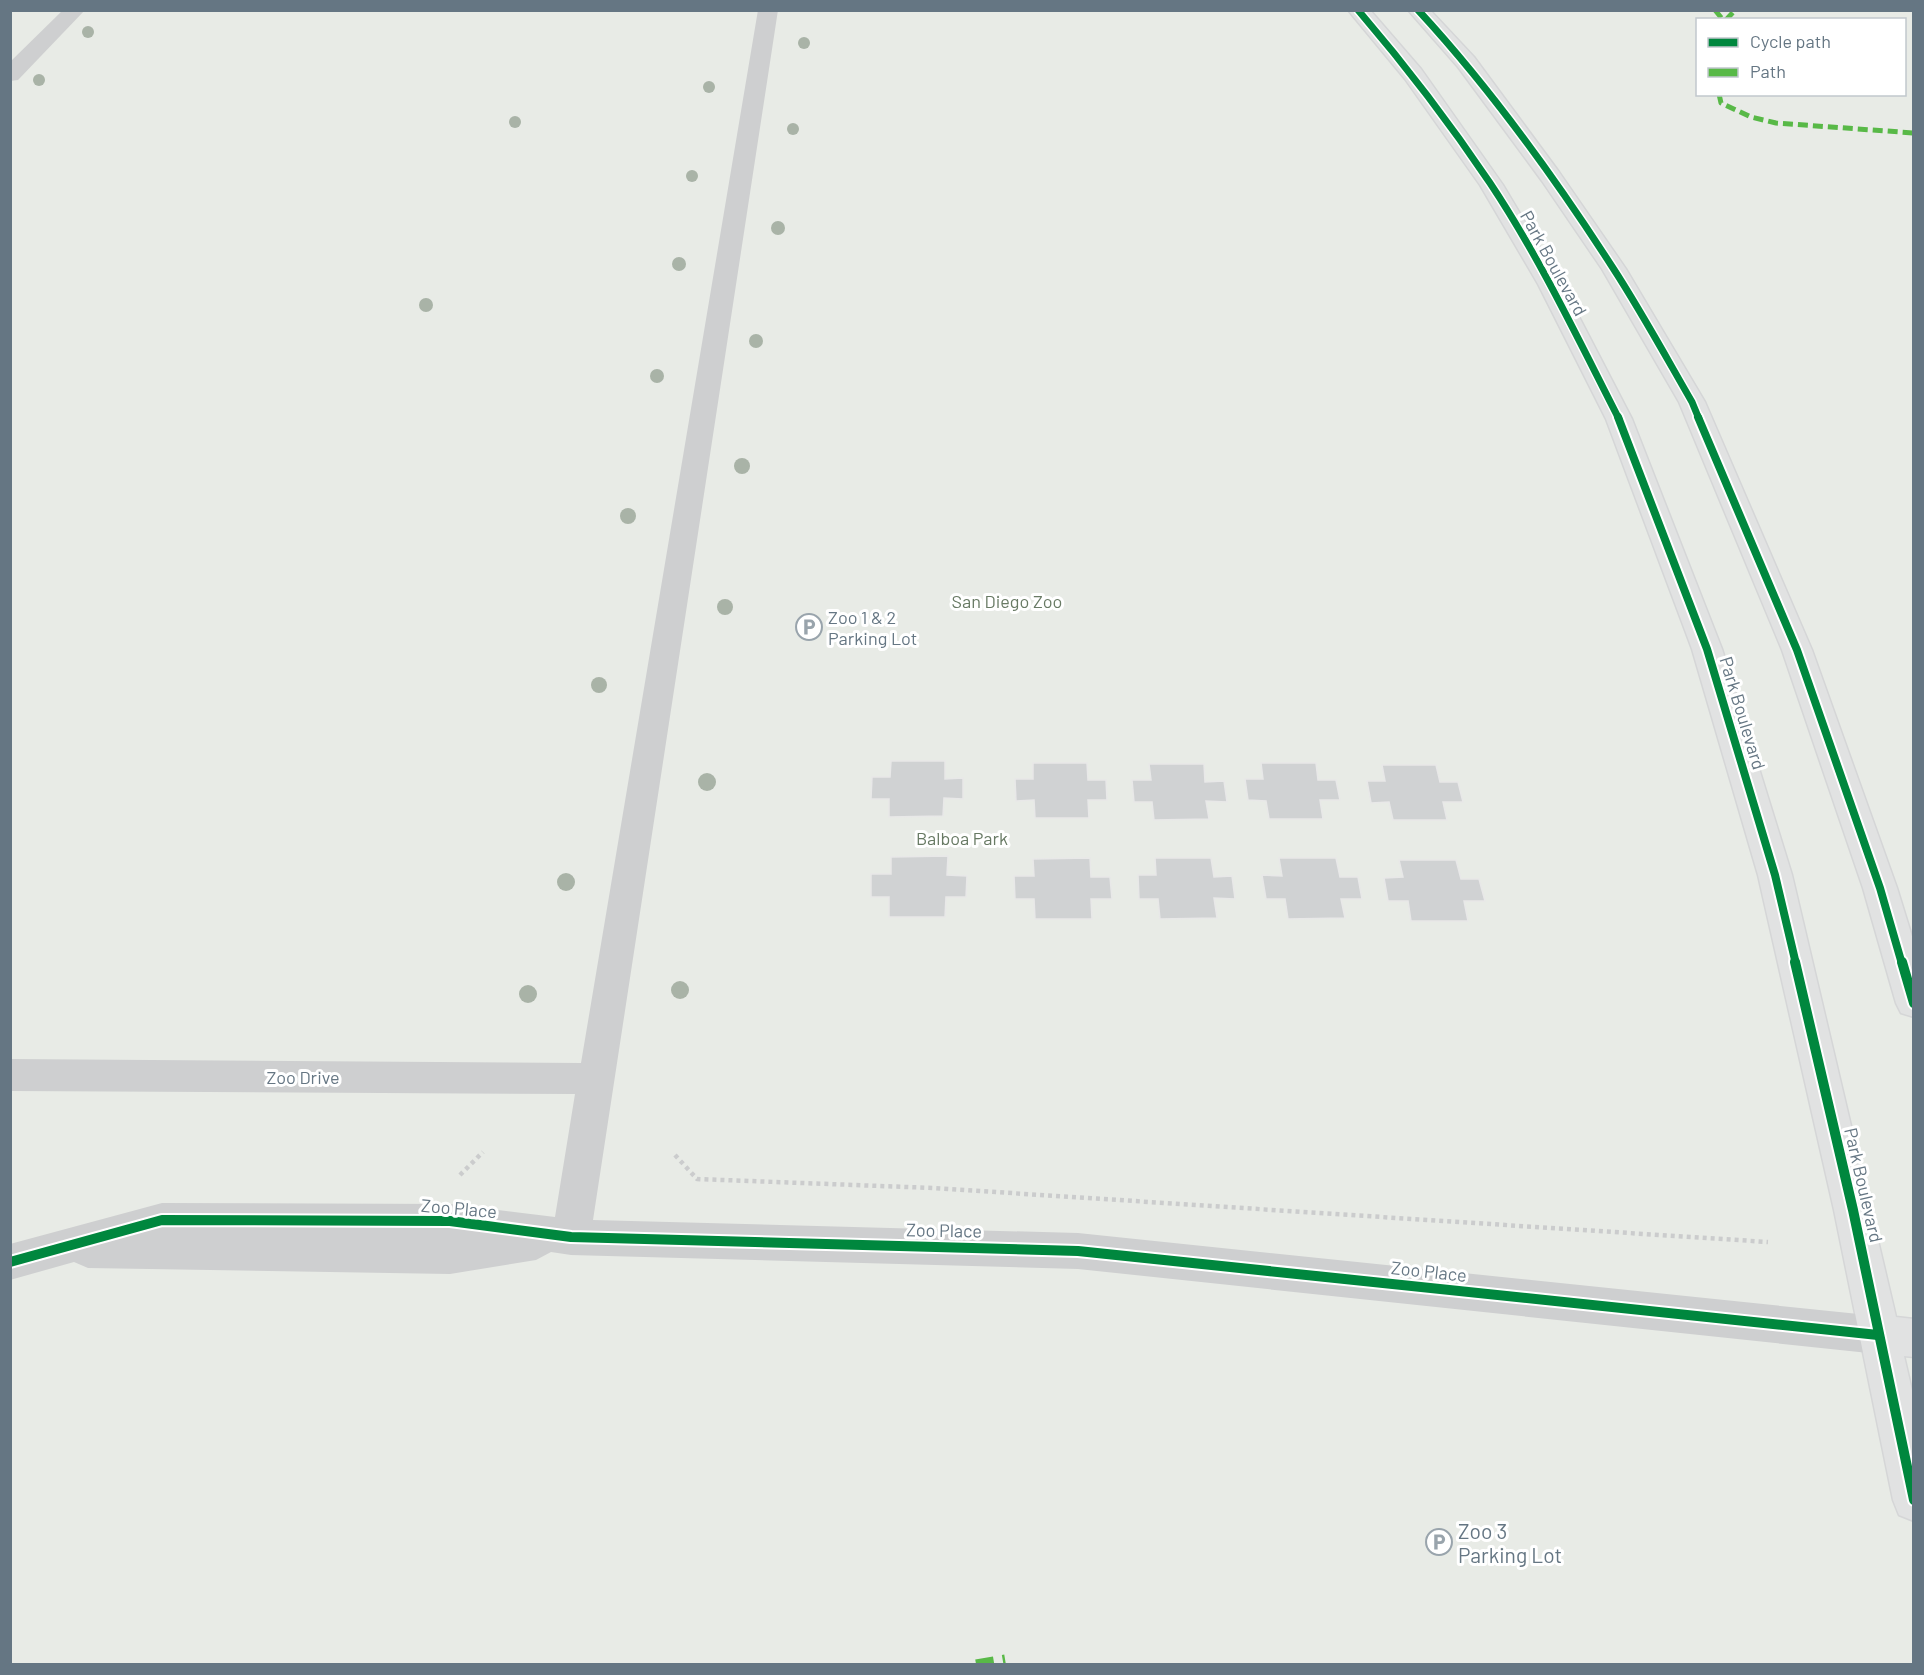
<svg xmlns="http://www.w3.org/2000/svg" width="1924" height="1675" viewBox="0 0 1924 1675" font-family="Barlow,sans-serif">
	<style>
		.green { fill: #e8ebe6; fill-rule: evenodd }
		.building { fill: #d0d2d3; stroke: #e8e8e8; stroke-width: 1.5 }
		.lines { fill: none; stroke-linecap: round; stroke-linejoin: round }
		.major-casing { stroke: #d5d6d7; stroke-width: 3 }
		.path { stroke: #cbcccd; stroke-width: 4.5; stroke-dasharray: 4 4; stroke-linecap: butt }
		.minor { fill: #cecfd0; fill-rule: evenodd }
		.major { fill: #e1e2e2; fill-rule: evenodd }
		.quiet-far1 { stroke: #58b947; stroke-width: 5; stroke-dasharray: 10 5; stroke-linecap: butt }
		.quiet { stroke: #58b947; stroke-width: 9; stroke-dasharray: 18 9; stroke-linecap: butt }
		.cycleway-far2-casing { stroke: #fff; stroke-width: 10 }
		.cycleway-far1-casing { stroke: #fff; stroke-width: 12 }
		.cycleway-casing { stroke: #fff; stroke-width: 14 }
		.cycleway-far2 { stroke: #00873e; stroke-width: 7 }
		.cycleway-far1 { stroke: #00873e; stroke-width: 8 }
		.cycleway { stroke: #00873e; stroke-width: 10 }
		.tree { fill: #a9b3a7 }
		.labels { text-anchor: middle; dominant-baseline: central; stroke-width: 6; stroke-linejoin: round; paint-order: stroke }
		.street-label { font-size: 18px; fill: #657683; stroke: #fff }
		.park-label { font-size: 18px; fill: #687a64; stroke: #fff }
		.poi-label { font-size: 18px; fill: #657683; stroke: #fff; text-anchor: start }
		.near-poi-label { font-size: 21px; fill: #657683; stroke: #fff; text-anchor: start }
	</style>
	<rect width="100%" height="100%" fill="#f9f9f9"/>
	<path class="green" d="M11 11H1913V1664H11ZM1698 20H1904V94H1698Z"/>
	<g class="building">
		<path d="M891 761H945V779L963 778V799L944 798 943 816 889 817V799H871L872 777H890Z"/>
		<path d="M1033 763H1087L1088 780H1106L1107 800H1088L1089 818H1035L1034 800 1016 801 1015 779H1033Z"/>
		<path d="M1261 763H1316L1318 780H1336L1340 800H1320L1323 819H1269L1266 801 1248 800 1245 779H1263Z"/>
		<path d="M1149 764H1204L1205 782 1224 781 1227 802 1206 801 1209 819 1154 820 1152 802H1134L1132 780H1151Z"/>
		<path d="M1382 765H1436L1440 782H1458L1463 802H1443L1447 820H1393L1389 802 1371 803 1367 781H1385Z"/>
		<path d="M948 856 947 875 967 876 966 897H946L945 917H889V897H871V874H891V857Z"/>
		<path d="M1090 858 1091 877H1110L1112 899H1091L1092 919H1035L1034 899H1015L1014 876H1034L1033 859Z"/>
		<path d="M1155 858H1211L1214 877 1232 876 1235 899 1214 898 1217 918 1160 919 1158 899H1139L1138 875H1156Z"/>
		<path d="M1279 858H1336L1340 877H1358L1362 899H1341L1345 918 1288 919 1285 899H1266L1262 875 1282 876Z"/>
		<path d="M1399 860H1456L1461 879H1479L1485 901H1464L1468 921H1411L1408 901H1388L1384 878 1403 877Z"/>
	</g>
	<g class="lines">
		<defs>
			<g id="major">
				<path d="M1348 10H1370L1421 69 1503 185 1562 284 1632 419 1722 649 1792 875 1896 1317 1914 1319V1357L1904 1356 1914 1399V1521L1899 1515 1893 1500 1834 1210 1758 875 1692 649 1606 419 1538 284 1480 185 1405 79Z"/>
				<path d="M1408 10H1430L1474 57 1559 172 1626 269 1705 402 1812 650 1897 888 1914 943V1017L1901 1013 1896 1003 1863 888 1782 650 1679 402 1602 269 1542 181 1458 67Z"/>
			</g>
		</defs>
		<use href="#major" class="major-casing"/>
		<g class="path">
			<path d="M675 1155 697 1179 933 1188 1768 1242"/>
			<path d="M460 1175 483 1152"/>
		</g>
		<g class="minor">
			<path d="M63 10H85L18 80 10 81V62Z"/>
			<path d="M758 10H778L593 1220 1078 1233 1878 1316 1892 1322 1898 1335 1892 1348 1878 1354 1078 1269 571 1255 551 1252 536 1260 450 1274 88 1268 74 1262 10 1280V1244L162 1203 450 1204 555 1217 575 1094 10 1091V1059L581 1063Z"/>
		</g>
		<use href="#major" class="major"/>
		<g class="quiet-far1">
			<path d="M1715 10 1723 20"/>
			<path d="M1726 20 1735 10"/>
			<path d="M1719 94 1721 103 1751 117 1776 123 1914 133"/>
		</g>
		<path class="quiet" d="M976 1664 1005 1659"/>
		<defs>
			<g id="cycleway-far2">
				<path d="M1358 10C1406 66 1449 122 1490 183 1540 258 1578 339 1619 419"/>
				<path d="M1418 10C1491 89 1555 178 1613 268 1641 311 1666 357 1692 402L1699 419"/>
			</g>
			<g id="cycleway-far1">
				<path d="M1618 417 1707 649 1775 875 1796 964"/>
				<path d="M1698 417 1797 650 1880 888 1902 964"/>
			</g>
			<g id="cycleway">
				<path d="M1795 962 1853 1210 1914 1500"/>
				<path d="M1902 962 1914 1003"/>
				<path d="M10 1262 162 1220 450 1221 571 1237 1078 1251 1878 1335"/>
			</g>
		</defs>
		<use href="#cycleway-far2" class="cycleway-far2-casing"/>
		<use href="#cycleway-far1" class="cycleway-far1-casing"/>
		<use href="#cycleway" class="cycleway-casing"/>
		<use href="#cycleway-far2" class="cycleway-far2"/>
		<use href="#cycleway-far1" class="cycleway-far1"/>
		<use href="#cycleway" class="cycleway"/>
	</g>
	<g class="tree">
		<circle cx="88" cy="32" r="6"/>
		<circle cx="804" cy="43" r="6"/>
		<circle cx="39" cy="80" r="6"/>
		<circle cx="709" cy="87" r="6"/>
		<circle cx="515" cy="122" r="6"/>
		<circle cx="793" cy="129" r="6"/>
		<circle cx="692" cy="176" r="6"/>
		<circle cx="778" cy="228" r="7"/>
		<circle cx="679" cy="264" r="7"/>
		<circle cx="426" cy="305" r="7"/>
		<circle cx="756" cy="341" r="7"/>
		<circle cx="657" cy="376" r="7"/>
		<circle cx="742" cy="466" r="8"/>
		<circle cx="628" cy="516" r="8"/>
		<circle cx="725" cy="607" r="8"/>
		<circle cx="599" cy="685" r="8"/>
		<circle cx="707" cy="782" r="9"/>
		<circle cx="566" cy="882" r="9"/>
		<circle cx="680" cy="990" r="9"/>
		<circle cx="528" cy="994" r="9"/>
	</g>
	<defs>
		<symbol id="parking-ring" viewBox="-11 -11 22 22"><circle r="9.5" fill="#fff" stroke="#99a4ac" stroke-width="1.5"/><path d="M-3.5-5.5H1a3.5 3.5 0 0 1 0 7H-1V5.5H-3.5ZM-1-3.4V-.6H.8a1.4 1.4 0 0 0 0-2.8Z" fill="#99a4ac"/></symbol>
	</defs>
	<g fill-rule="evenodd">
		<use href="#parking-ring" x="794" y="612" width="30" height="30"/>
		<use href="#parking-ring" x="1424" y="1527" width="30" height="30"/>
	</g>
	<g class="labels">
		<g class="street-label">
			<text transform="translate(1554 263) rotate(61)">Park Boulevard</text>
			<text transform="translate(1743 713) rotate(73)">Park Boulevard</text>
			<text x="303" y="1077">Zoo Drive</text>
			<text transform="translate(1864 1185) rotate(77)">Park Boulevard</text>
			<text transform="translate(459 1208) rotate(5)">Zoo Place</text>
			<text transform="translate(944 1230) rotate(1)">Zoo Place</text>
			<text transform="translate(1429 1271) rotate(6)">Zoo Place</text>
		</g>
		<g class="park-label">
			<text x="1007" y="601">San Diego Zoo</text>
			<text x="962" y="838">Balboa Park</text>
		</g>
		<g class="poi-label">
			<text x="828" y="617">Zoo 1 &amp; 2<tspan x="828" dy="21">Parking Lot</tspan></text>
		</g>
		<g class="near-poi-label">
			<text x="1458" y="1530">Zoo 3<tspan x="1458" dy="24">Parking Lot</tspan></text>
		</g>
	</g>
	<rect width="1924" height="1675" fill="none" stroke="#657683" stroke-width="24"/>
	<rect x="1696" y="18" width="210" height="78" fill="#ffffff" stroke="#c1c8cd" stroke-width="1.5"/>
	<rect x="1708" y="38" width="30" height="9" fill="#00873e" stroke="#c1c8cd" stroke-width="1.5"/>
	<text x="1750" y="48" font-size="18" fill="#657683">Cycle path</text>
	<rect x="1708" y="68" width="30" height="9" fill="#58b947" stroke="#c1c8cd" stroke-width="1.5"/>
	<text x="1750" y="78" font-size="18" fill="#657683">Path</text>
</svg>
